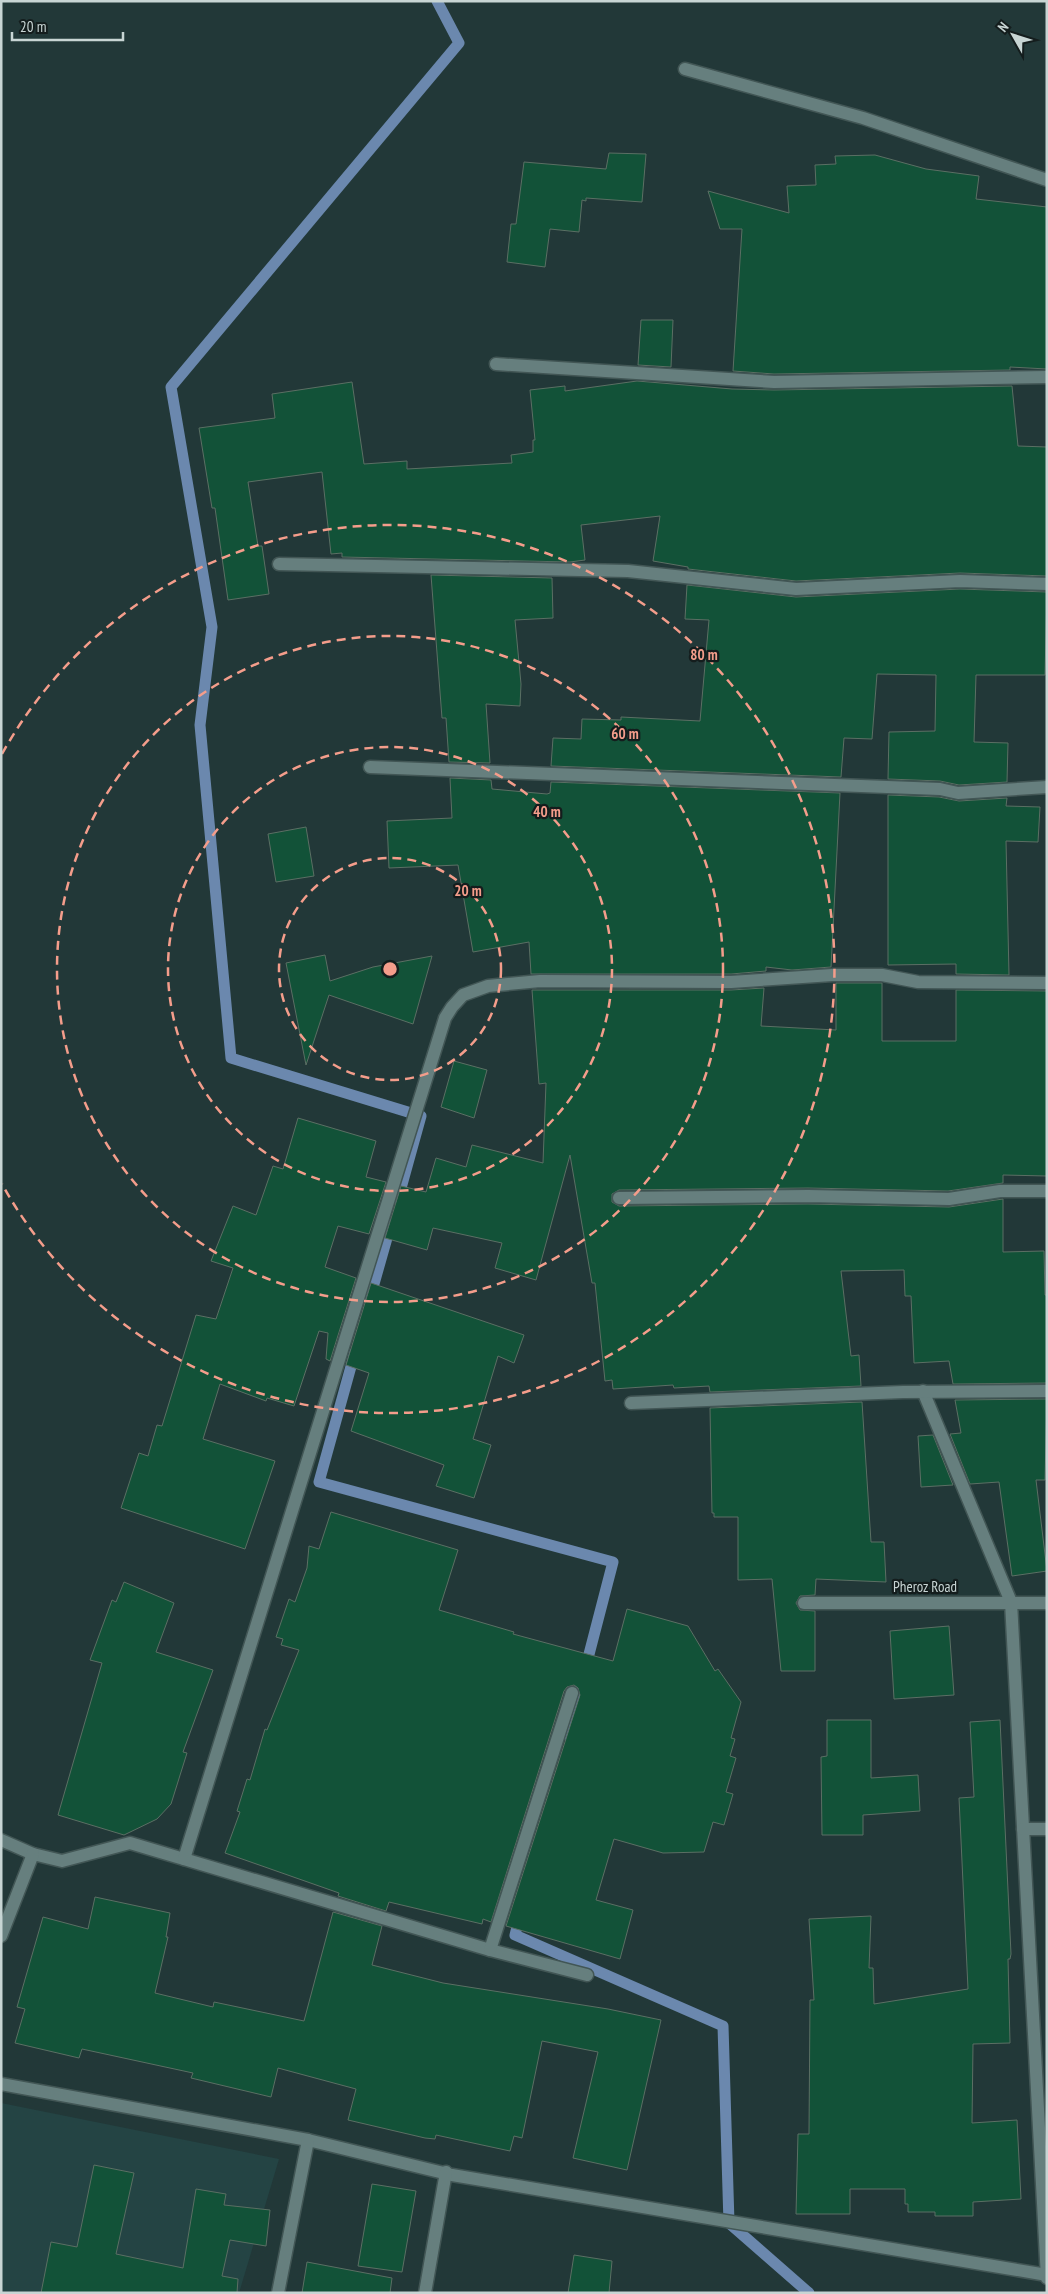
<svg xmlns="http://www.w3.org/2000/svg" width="1048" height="2294" viewBox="0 0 1048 2294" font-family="'PT Sans Narrow',sans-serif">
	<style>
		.built { fill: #244444 }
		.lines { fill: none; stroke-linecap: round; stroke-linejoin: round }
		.stream { stroke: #6b88ae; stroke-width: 11 }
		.building { fill: #125238; stroke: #5b6f64 }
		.minor-casing { stroke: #425655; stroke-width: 15 }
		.minor { stroke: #667f7e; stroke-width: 12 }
		.ring { fill: none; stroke: #f49d8b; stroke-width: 2.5; stroke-dasharray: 9 6 }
		.labels { text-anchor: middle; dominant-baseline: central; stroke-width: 4.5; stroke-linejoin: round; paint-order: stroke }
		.street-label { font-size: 15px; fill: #c8d5d4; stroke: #141d1d }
		.centre { fill: #f49d8b; stroke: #141d1d; stroke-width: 2.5 }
		.ring-label { font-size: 15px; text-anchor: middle; font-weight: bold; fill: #f49d8b; stroke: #141d1d; stroke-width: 4.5; stroke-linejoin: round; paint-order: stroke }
	</style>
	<rect width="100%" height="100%" fill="#223838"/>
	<path class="built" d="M1 2103 279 2159 239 2293H1Z"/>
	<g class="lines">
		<g class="stream">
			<path d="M398 1199 421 1116 231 1058 200 725 212 627 171 387 459 43 437 1"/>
			<path d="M370 1298 391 1224"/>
			<path d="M355 1352 319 1482 613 1562 568 1735"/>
			<path d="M520 1915 515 1935 723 2026 729 2223 809 2293"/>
		</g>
	</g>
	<g class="building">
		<path d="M609 153 646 154 642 202 586 198V201L582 200 579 232 550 229 545 267 507 262 511 224H516L524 162 606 169Z"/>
		<path d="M875 155 926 169 979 176 976 199 1047 207V369L1010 367V370L774 374 733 371 742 229H720L708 191 789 213 787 186 816 185 815 165 836 164 835 156Z"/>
		<path d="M641 320H673L671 367 638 365Z"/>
		<path d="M637 381 732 389 774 390 1012 386 1018 446 1047 447V576L960 573 796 581 688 569V567L653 561 660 516 581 525 585 560 570 562 342 557V553L331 554 322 472 248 482 258 546H262L269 594 228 600 215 508H212L199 428 275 418 272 394 352 382 364 464 407 461V469L512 463 511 455 533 452V440H535L530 390 565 386V391Z"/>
		<path d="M431 575 552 578 553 618 515 620 521 684 520 706 486 704 490 763 449 762 446 718H442Z"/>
		<path d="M687 585 796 597 960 589 1047 592 1045 675H976L974 742 1008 743 1007 782 959 785 940 781 888 779 889 732 935 731 936 675 877 674 872 739 844 738 841 777 551 766 553 738 581 739 582 719 621 720V717L700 721 709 620 685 619Z"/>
		<path d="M450 778 491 780 492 789 547 794 550 793 551 782 840 793 831 967 792 970 766 967V971L731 974H531L529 942 473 952 458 865 389 868 387 821 452 818Z"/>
		<path d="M888 795 939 797 959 801 1007 798 1006 806 1040 807 1038 842 1006 841 1009 975 956 974V964L888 965Z"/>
		<path d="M306 827 314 876 276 882 268 834Z"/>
		<path d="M325 955 330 981 373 967 432 956 413 1024 329 995 306 1065 286 963Z"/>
		<path d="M836 983H882V1041H956V990L1047 991V1176L1003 1175V1183L948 1191 808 1188 619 1190 612 1194V1202L619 1206 808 1204 949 1207 1003 1199V1252L1044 1251 1045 1295H1047V1383L953 1384 949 1361 914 1363 911 1296H905L904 1270 841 1271 851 1356 859 1355 861 1386 710 1392 709 1386 674 1388 673 1385 613 1389 612 1380 605 1381 595 1283H592L570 1155 536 1280 495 1268 502 1243 433 1228 427 1250 385 1238 401 1186 426 1192 436 1158 466 1167 472 1145 543 1163 546 1083 539 1084 532 990H731L764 988 761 1026 836 1030Z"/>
		<path d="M454 1061 487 1070 474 1118 441 1107Z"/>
		<path d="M298 1118 376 1141 366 1177 386 1182 369 1234 338 1226 325 1267 356 1278 330 1361 326 1359 328 1333 319 1331 294 1406 267 1398 266 1401 220 1384 203 1439 275 1461 245 1549 121 1508 139 1453 148 1456 157 1425 162 1426 196 1315 216 1319 233 1268 211 1261 233 1206 256 1215 273 1166 283 1169Z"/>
		<path d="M371 1283 524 1335 514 1363 498 1356 473 1439 491 1445 474 1498 436 1486 444 1465 351 1431 369 1373 346 1365Z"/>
		<path d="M1047 1399 1045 1480H1036L1047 1571 1012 1576 999 1482 970 1484 950 1434 961 1433 955 1400Z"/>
		<path d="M862 1402 871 1542H884L886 1582 816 1579 815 1595 800 1596 796 1603 800 1610 815 1611V1671H781L772 1579 738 1580V1517H714V1513H712L710 1408Z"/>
		<path d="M933 1435 953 1485 921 1487 918 1436Z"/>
		<path d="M331 1512 458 1550 439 1610 514 1632 513 1634 613 1661 627 1609 688 1626 715 1671 718 1669 741 1702 731 1738 735 1739 730 1756 736 1758 726 1792 733 1794 724 1825 713 1822 704 1852 663 1853 614 1839 596 1900 633 1910 620 1959 506 1926 580 1695 578 1688 574 1685 567 1687 564 1691 491 1922 483 1919 482 1924 389 1902 386 1911 338 1896 339 1893 225 1853 240 1812 237 1811 247 1779 250 1780 265 1729 267 1730 299 1650 281 1645 283 1639 276 1637 289 1599 295 1602 307 1568 309 1546 319 1549Z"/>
		<path d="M124 1582 174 1603 156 1652 213 1670 183 1752 187 1753 171 1804 157 1819 124 1835 58 1815 102 1663 90 1660 112 1600 116 1602Z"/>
		<path d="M949 1626 954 1695 894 1699 890 1631Z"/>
		<path d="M827 1720H871V1778L918 1775 920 1811 863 1815V1835H822L821 1757 827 1756Z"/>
		<path d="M1000 1720 1011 1954 1010 1959H1008L1010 2043 973 2044 972 2123 1017 2120 1021 2199 973 2202V2216H935V2212H908V2204H905V2189H850V2214H796L798 2134H809L810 2000H814L809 1919 871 1916 869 1968H873L874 2004 968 1989 959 1798 974 1797 970 1722Z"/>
		<path d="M95 1897 170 1913 166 1937H168L155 1993 213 2007 214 2002 304 2021 333 1912 382 1926 372 1965 443 1983 608 2009 661 2020 627 2170 573 2158 598 2052 542 2041 522 2138 514 2136 510 2151 436 2135 435 2139 425 2138 348 2120 356 2089 278 2068 271 2097 191 2078 193 2073 82 2049 79 2058 15 2043 25 2009 17 2007 43 1917 88 1929Z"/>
		<path d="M94 2165 134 2173 116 2254 183 2268 196 2189 226 2194 224 2205 270 2210 266 2246 230 2240 222 2276 238 2279 237 2293H41L51 2242 77 2247Z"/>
		<path d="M372 2184 416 2191 402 2272 358 2266Z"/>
		<path d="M574 2255 612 2261 609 2293H568Z"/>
		<path d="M307 2262 392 2278 390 2293H302Z"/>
	</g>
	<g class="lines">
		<defs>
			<g id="minor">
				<path d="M685 69 863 118 1047 180"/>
				<path d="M496 364 774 382 1047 377"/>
				<path d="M279 564 628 571 796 589 960 581 1047 584"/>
				<path d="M370 767 940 789 958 793 1047 787"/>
				<path d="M619 1198 808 1196 949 1199 1000 1191H1047"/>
				<path d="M923 1391 1011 1602 1047 2278"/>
				<path d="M631 1403 903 1392 1047 1391"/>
				<path d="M804 1603H1047"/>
				<path d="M1023 1829H1047"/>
				<path d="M1 1840 33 1854 62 1861 130 1843 490 1950 587 1975"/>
				<path d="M184 1859 445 1018 452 1007 463 995 488 986 540 981 731 982 832 975H882L918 982 1047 983"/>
				<path d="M1 1936 33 1854"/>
				<path d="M490 1950 572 1693"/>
				<path d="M1 2084 308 2140 452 2175 1047 2275"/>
				<path d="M278 2293 308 2140"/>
				<path d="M425 2293 446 2172"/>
			</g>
		</defs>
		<use href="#minor" class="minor-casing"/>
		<use href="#minor" class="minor"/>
	</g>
	<g class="ring">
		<circle cx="390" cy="969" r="111"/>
		<circle cx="390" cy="969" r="222"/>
		<circle cx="390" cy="969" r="333"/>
		<path d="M2 754A444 444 0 1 1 2 1184"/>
	</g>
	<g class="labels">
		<g class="street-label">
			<text x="925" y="1586">Pheroz Road</text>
		</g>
	</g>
	<circle cx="390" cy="969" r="8" class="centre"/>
	<g class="ring-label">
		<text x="704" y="660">80 m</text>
		<text x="625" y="739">60 m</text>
		<text x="547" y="817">40 m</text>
		<text x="468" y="896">20 m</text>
	</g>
	<rect width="1048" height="2294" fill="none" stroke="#c8d5d4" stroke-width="5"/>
	<g transform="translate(1013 35) rotate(309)" stroke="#141d1d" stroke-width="4" paint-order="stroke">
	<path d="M0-4L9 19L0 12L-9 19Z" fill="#c8d5d4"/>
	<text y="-8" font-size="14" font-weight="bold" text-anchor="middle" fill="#c8d5d4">N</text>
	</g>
	<path d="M12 32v8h111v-8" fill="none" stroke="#c8d5d4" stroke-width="2.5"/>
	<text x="20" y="32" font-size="15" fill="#c8d5d4" stroke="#141d1d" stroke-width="4" paint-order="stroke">20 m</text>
</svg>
